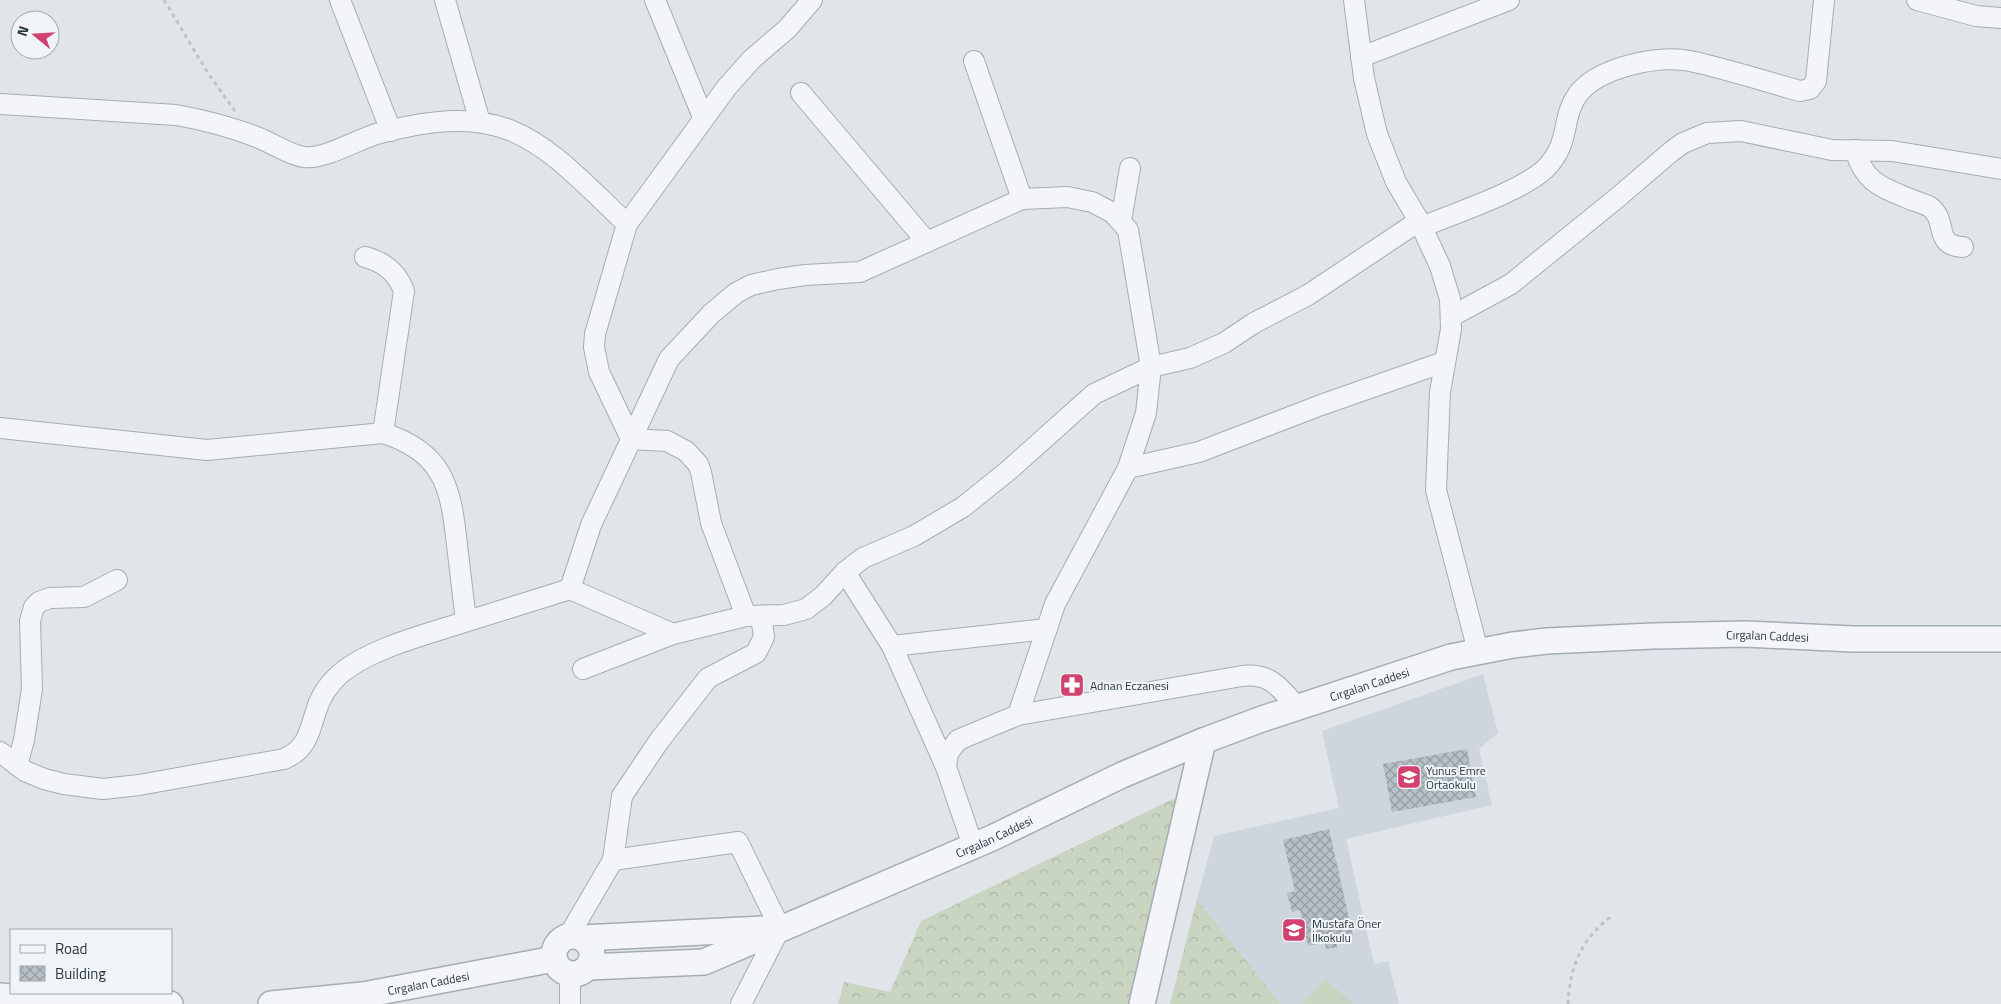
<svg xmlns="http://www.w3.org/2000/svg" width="2001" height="1004" viewBox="0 0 2001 1004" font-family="'Titillium Web',sans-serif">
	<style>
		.built { fill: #ced5dc }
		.green { fill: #c9d4c1 }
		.forest { fill: url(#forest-crowns) }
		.building { fill: url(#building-cross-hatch) }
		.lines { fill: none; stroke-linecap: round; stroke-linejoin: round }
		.minor-casing { stroke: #a5adb4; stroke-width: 22 }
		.tertiary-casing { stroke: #a5adb4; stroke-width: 28 }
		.path { stroke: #bec3c8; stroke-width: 3; stroke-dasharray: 4 4; stroke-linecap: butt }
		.minor { stroke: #f3f5f8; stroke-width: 20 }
		.tertiary { stroke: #f3f5f8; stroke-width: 25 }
		.labels { text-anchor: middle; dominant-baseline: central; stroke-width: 4; stroke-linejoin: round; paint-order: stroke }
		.street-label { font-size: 12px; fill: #283641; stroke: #f0f4f7 }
		.poi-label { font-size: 12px; fill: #283641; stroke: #f0f4f7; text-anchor: start }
	</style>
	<defs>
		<pattern id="forest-crowns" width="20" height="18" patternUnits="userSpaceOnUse" patternTransform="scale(1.25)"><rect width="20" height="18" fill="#c9d4c1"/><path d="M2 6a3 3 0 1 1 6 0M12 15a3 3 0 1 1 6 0" fill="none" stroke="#adb7a7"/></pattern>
		<pattern id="building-cross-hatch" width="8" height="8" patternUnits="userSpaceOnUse" patternTransform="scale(1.25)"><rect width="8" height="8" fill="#b7c0c6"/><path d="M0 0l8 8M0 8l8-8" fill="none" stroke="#959da2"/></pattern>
	</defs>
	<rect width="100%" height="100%" fill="#e0e5ea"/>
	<path class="built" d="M1483 674 1498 733 1479 749 1492 805 1346 839 1374 964 1388 961 1399 1004H1281L1197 899 1214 836 1339 808 1322 731Z"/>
	<path class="green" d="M1325 979 1353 1004H1303Z"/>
	<g class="forest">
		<path d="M1196 788 1141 1004H838L844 982 890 992 921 921Z"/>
		<path d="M1197 899 1281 1004H1170Z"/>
	</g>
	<g class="building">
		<path d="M1467 749 1476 797 1392 812 1383 764Z"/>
		<path d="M1329 829 1353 936 1336 940 1337 947 1326 949 1325 942 1308 946 1300 910 1292 912 1287 893 1295 891 1283 840Z"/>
	</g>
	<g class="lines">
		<defs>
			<g id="minor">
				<path d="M340 0 391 131"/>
				<path d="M445 0 480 122"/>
				<path d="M655 0 703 117"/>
				<path d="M1354 0 1364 78 1377 134 1396 182 1419 221 1440 266 1450 299 1451 329 1440 392 1436 490 1478 651"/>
				<path d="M1917 0 1976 16 2001 18"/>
				<path d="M1361 57 1509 0"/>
				<path d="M974 61 1022 199"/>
				<path d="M801 93 927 242"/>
				<path d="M0 104 176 115C204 120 232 127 259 138 274 144 289 155 304 157 327 159 357 139 380 133 510 99 539 140 627 224"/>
				<path d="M1855 150C1865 184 1882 187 1912 200 1918 202 1925 204 1930 207 1948 220 1933 246 1963 247"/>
				<path d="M1121 221 1130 168"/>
				<path d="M1422 227C1455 213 1520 192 1545 169 1572 142 1560 119 1578 94 1599 67 1658 55 1690 61 1727 69 1764 81 1800 91L1810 89 1816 81 1824 0"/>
				<path d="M365 257C384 262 397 272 404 291L383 433"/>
				<path d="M1452 316 1511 284 1617 198 1672 151 1683 143 1707 133 1741 131 1832 150 1892 151 2001 169"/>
				<path d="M0 428 207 450 383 433C444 452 451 488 457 545 460 571 463 596 466 621"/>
				<path d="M1128 468 1199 452 1321 405 1444 362"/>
				<path d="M845 572 892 646 946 767"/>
				<path d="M570 589 591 525 669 359 711 314 736 293 751 285 778 279 805 275 860 272 1022 199 1067 197 1092 202 1113 213 1128 230 1151 367 1146 413 1128 468 1055 604 1018 715"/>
				<path d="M746 616 711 523 701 472 698 464 686 451 667 441 631 439 599 372 594 347 595 334 627 224 727 87 752 59 787 29 812 0"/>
				<path d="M892 646 1047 629"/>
				<path d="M583 669 673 634"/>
				<path d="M0 752 25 771 44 779 64 784 103 789 139 785 284 759C307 749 309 733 316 711 320 697 329 684 340 674 368 650 420 636 455 625 493 613 532 601 570 589L673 634 746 616 784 615 806 609 823 596 845 572 863 558 914 536 963 507 1009 470 1094 394 1151 367 1190 358 1224 343 1254 323 1308 295 1419 221"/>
				<path d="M17 765 24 740 32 689 30 621 34 607 39 602 50 598 84 597 117 580"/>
				<path d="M973 846 946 767 948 753 958 740 1018 715 1242 676C1271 673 1279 687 1297 707"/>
				<path d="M613 860 622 796 659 741 708 678 756 653 764 637 762 623 758 617"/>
				<path d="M568 937 613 860 738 842 780 928 741 1004"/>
				<path d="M570 974V1004"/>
			</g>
			<g id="tertiary">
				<circle cx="573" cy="955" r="19"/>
				<path d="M582 938 763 929"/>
				<path id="s1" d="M588 967 704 962 992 838 1122 775 1203 741 1262 719 1451 657 1513 645 1547 641 1653 636 1745 634 1853 639H2001"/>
				<path d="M0 996 70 1003 170 1004"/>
				<path id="s2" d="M271 1004 363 995 554 959"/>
				<path d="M1142 1004 1203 741"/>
			</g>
		</defs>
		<use href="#minor" class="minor-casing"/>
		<use href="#tertiary" class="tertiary-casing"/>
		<g class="path">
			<path d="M164 0 208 73 235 111"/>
			<path d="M1568 1004C1570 966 1581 939 1612 916"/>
		</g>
		<use href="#minor" class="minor"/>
		<use href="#tertiary" class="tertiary"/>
	</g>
	<defs>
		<symbol id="pharmacy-square" viewBox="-11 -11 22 22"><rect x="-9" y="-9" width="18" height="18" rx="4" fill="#d24270" stroke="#f0f4f7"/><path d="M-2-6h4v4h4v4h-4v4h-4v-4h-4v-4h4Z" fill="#fff"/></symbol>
		<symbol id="school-square" viewBox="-11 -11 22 22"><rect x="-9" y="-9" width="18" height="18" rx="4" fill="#d24270" stroke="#f0f4f7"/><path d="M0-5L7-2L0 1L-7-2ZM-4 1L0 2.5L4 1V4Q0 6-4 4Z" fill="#fff"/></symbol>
	</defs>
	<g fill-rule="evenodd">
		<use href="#pharmacy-square" x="1058" y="671" width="28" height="28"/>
		<use href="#school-square" x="1395" y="763" width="28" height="28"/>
		<use href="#school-square" x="1280" y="916" width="28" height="28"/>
	</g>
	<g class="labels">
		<g class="street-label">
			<text stroke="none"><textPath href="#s1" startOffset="1242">Cırgalan Caddesi</textPath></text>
			<text stroke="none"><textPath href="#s1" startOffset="838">Cırgalan Caddesi</textPath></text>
			<text stroke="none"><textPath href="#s1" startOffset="432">Cırgalan Caddesi</textPath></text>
			<text stroke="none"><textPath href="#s2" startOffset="159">Cırgalan Caddesi</textPath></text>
		</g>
		<g class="poi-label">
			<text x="1090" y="685">Adnan Eczanesi</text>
			<text x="1426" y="770">Yunus Emre<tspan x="1426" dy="14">Ortaokulu</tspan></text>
			<text x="1312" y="923">Mustafa Öner<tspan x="1312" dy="14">İlkokulu</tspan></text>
		</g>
	</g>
	<rect x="10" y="929" width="162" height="65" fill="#f0f4f7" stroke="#a0a8ae"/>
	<rect x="20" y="945" width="25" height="8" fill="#f3f5f8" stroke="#a0a8ae"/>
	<text x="55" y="954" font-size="15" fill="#283641">Road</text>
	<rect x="20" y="966" width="25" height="15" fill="url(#building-cross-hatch)" stroke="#a0a8ae"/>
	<text x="55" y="979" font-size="15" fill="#283641">Building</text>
	<g transform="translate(35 35) rotate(288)"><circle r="24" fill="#f0f4f7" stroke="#a0a8ae"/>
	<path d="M0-4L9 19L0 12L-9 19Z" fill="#d24270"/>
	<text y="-8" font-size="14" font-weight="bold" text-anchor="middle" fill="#283641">N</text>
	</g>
</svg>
